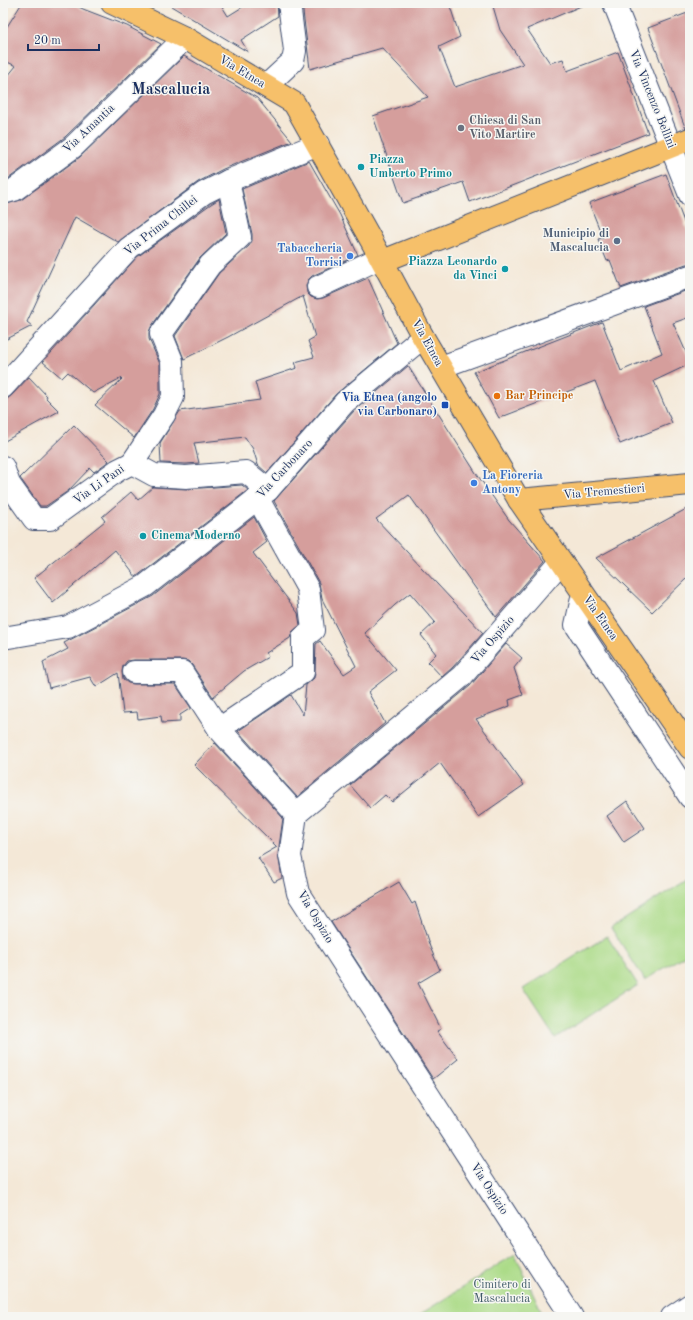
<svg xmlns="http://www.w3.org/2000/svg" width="693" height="1320" viewBox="0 0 693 1320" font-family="'Old Standard TT',serif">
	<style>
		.green { fill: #acdb88; stroke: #648573 }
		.building { fill: #d59e9c }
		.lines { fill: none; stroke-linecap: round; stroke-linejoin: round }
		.minor-casing { stroke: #3c4b70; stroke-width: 24 }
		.major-casing { stroke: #3c4b70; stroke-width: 24 }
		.minor { stroke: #fff; stroke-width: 22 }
		.major { stroke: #f6c06b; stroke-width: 22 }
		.worship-dot { fill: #6b7280; stroke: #f6f6f2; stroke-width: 1.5 }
		.culture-dot { fill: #0f9aa8; stroke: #f6f6f2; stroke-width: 1.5 }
		.service-dot { fill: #5c6f8a; stroke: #f6f6f2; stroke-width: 1.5 }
		.shop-dot { fill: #3f7fe0; stroke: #f6f6f2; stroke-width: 1.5 }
		.food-dot { fill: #e8710a; stroke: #f6f6f2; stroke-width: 1.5 }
		.transit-dot { fill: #1a4fb4; stroke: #f6f6f2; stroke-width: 1.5 }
		.labels { text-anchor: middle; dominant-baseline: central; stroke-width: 3; stroke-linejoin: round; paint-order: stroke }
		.street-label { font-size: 12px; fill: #1b2f5e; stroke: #f6f6f2 }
		.worship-label { font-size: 12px; font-weight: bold; fill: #5b616d; stroke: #f6f6f2; text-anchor: start }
		.culture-label { font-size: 12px; font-weight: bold; fill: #0d838f; stroke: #f6f6f2; text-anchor: start }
		.service-label { font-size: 12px; font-weight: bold; fill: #4e5e75; stroke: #f6f6f2; text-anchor: end }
		.shop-label { font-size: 12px; font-weight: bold; fill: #366cbe; stroke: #f6f6f2; text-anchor: end }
		.food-label { font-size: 12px; font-weight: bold; fill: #c56008; stroke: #f6f6f2; text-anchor: start }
		.transit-label { font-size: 12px; font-weight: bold; fill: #164399; stroke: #f6f6f2; text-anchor: end }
		.park-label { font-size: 12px; fill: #3f5a68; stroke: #f6f6f2 }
		.district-label { font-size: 16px; font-weight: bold; fill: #1b2f5e; stroke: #f6f6f2 }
	</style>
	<rect width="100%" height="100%" fill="#f6f6f2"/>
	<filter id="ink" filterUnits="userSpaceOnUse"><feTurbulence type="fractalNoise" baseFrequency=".025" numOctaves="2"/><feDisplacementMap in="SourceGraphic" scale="8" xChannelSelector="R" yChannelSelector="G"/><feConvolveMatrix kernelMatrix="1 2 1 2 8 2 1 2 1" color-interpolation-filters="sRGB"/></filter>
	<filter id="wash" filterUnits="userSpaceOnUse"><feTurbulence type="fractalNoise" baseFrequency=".012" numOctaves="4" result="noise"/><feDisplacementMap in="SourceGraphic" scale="16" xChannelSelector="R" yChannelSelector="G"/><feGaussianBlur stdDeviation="0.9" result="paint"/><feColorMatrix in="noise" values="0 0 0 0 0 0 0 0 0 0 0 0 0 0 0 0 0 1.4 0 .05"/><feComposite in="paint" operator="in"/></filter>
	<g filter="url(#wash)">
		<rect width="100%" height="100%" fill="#f4e8d7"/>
		<g class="green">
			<path d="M690 877V952L645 980 611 928Z"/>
			<path d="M607 936 638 985 555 1038 523 989Z"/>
			<path d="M515 1254 544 1317H416Z"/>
		</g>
		<g id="blocks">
			<g class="building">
				<path d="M22 3H71L83 9 127 26 161 44 65 137 8 179 3 180V82L16 66 3 60V33Z"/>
				<path d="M166 3H220L228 16 249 3H277L278 16 241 40 248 52Z"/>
				<path d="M302 3H449L460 37 439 47 455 87 523 64 500 30 492 3H588L527 29 550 63 563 59 567 71 618 52 648 133 470 202 463 182 403 203 373 116 428 97 382 48 310 69Z"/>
				<path d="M690 12V127H685L648 28Z"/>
				<path d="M184 56 257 98 292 141 223 169 198 182 118 242 75 217 27 322 32 326 3 341V205L21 200 80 157Z"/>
				<path d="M309 161 340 215 358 255 312 276 308 280 306 286 307 293 311 297 317 299 323 298 368 278 397 343 336 394 267 473 258 465 253 449 245 437 194 443 199 463 186 464 161 463 160 443 180 411 260 400 255 382 297 368 295 362 314 357 308 341 315 337 303 296 228 337 184 359 175 336 219 273 249 246 252 241V234L242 189Z"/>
				<path d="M666 174 690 238V264H686L621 288 610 260 607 261 598 239 603 238 589 203Z"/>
				<path d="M219 199 226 233 200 258 151 327 149 332V339L160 364V394L153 409 134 438 95 405 122 379 121 378 93 393 68 372 62 378 43 362 137 257 211 204Z"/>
				<path d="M685 291 690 304V317L673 323 690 361V364L654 381 672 423 620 444 595 381 499 418 474 372 602 322 621 371 662 353 644 306Z"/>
				<path d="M408 366 476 473 509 520 545 561 496 617 409 495 376 519 483 633 453 667 442 677 428 662 436 654 421 635 435 622 410 593 395 605 365 633 396 670 368 692 385 723 297 797 238 731 291 695 303 715 306 685 314 678 315 672 316 644 320 641 344 674 356 666 322 599 319 583 274 501 354 411Z"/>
				<path d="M29 377 47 396 46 398 59 411 3 442V399H7L12 395Z"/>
				<path d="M74 425 109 461 94 472 90 468 68 491 46 506H40L20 478Z"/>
				<path d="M242 485 248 490 136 577 115 550 53 603 34 578 105 521 102 517 131 492 138 500 153 487 187 489Z"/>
				<path d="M690 507V575L652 612 596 558Z"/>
				<path d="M254 517 267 542 253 553 298 613 300 625 292 632 290 638 266 653 268 657 244 671 213 697 192 665 188 661 182 660H134L127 661 123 666 122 672 123 679 128 683 134 684H175L191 708 180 715V722L162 723 161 716 138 719 137 712 123 713 118 673 96 687 90 677 49 688 43 662 68 649 64 643 153 596Z"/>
				<path d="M506 644 522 658 514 668 523 695 509 700 510 706 476 719 524 785 478 817 440 763 392 802 385 795 370 808 350 785 470 686Z"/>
				<path d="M215 743 283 818 278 854 282 878 274 882 258 858 277 847 194 765Z"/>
				<path d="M627 801 645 828 624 842 607 816Z"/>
				<path d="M399 882 412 904 415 902 430 947 440 970 418 983 441 1029 437 1031 458 1059 433 1079 331 922Z"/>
			</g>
		</g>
	</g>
	<g filter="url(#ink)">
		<use href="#blocks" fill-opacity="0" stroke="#3c4b70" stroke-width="1"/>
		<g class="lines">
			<defs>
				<g id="minor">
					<path d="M614 3 690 195"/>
					<path d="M266 86 293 61 295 51 289 3"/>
					<path d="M3 193 14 190 73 147 185 38"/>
					<path d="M318 287 380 258"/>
					<path d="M441 367 690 276"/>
					<path d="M3 387 129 248 204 193 228 181 318 144"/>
					<path d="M132 463 164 415 173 397 172 361 161 334 210 265 240 237 228 181"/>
					<path d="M3 467 9 484 34 519H50L118 470 132 463 154 475 186 477 246 472 268 490"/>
					<path d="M258 499 308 589 313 630 303 638V672L219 729 296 814"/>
					<path d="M561 562 462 676 296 814 290 856 298 893 572 1317"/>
					<path d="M583 594 576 625 690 797"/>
					<path d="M3 638 68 627 145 586 268 490 345 402 423 337"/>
					<path d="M134 672H182L219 729"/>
					<path d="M672 1317 690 1305"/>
				</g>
				<g id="major">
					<path d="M112 3 185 38 294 103 371 240 423 337 519 500 690 748"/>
					<path d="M383 261 690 139"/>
					<path d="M519 500 690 484"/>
				</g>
			</defs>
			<use href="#minor" class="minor-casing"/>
			<use href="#major" class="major-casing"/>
			<use href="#minor" class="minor"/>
			<use href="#major" class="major"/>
		</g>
	</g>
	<circle class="worship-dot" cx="461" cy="128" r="4"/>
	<g class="culture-dot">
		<circle cx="361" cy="167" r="4"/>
		<circle cx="505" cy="269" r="4"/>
		<circle cx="143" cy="536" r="4"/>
	</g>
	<circle class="service-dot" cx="617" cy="241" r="4"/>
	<g class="shop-dot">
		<circle cx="350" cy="256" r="4"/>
		<circle cx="474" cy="483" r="4"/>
	</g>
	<circle class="food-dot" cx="497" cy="396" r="4"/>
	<rect class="transit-dot" x="441" y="401" width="8" height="8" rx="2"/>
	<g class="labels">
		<g class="street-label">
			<text transform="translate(242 72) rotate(31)">Via Etnea</text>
			<text transform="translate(652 99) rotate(68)">Via Vincenzo Bellini</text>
			<text transform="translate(89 129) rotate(-43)">Via Amantia</text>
			<text transform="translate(161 226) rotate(-38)">Via Prima Chillei</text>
			<text transform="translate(427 343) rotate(61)">Via Etnea</text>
			<text transform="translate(285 469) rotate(-47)">Via Carbonaro</text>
			<text transform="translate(99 485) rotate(-35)">Via Li Pani</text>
			<text transform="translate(604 492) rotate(-5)">Via Tremestieri</text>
			<text transform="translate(600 618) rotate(55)">Via Etnea</text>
			<text transform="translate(493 640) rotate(-49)">Via Ospizio</text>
			<text transform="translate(315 917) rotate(59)">Via Ospizio</text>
			<text transform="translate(489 1189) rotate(57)">Via Ospizio</text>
		</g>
		<g class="worship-label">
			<text x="469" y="121">Chiesa di San<tspan x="469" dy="14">Vito Martire</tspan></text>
		</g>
		<g class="culture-label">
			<text x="369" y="160">Piazza<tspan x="369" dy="14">Umberto Primo</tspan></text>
			<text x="497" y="262" text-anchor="end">Piazza Leonardo<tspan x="497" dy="14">da Vinci</tspan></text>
			<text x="151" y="536">Cinema Moderno</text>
		</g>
		<g class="service-label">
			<text x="609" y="234">Municipio di<tspan x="609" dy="14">Mascalucia</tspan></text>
		</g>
		<g class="shop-label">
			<text x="342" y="249">Tabaccheria<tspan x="342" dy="14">Torrisi</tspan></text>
			<text x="482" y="476" text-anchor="start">La Fioreria<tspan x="482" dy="14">Antony</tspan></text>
		</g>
		<g class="food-label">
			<text x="505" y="396">Bar Principe</text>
		</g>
		<g class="transit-label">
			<text x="437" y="398">Via Etnea (angolo<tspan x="437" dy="14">via Carbonaro)</tspan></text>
		</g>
		<g class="park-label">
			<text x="502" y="1285">Cimitero di<tspan x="502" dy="14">Mascalucia</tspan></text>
		</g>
		<g class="district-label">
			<text x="171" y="90">Mascalucia</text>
		</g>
	</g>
	<rect width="693" height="1320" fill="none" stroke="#f6f6f2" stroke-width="16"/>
	<path d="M28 44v6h71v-6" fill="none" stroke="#1b2f5e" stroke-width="2"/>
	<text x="34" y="44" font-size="12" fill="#1b2f5e" stroke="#f6f6f2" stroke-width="3" paint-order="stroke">20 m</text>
</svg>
